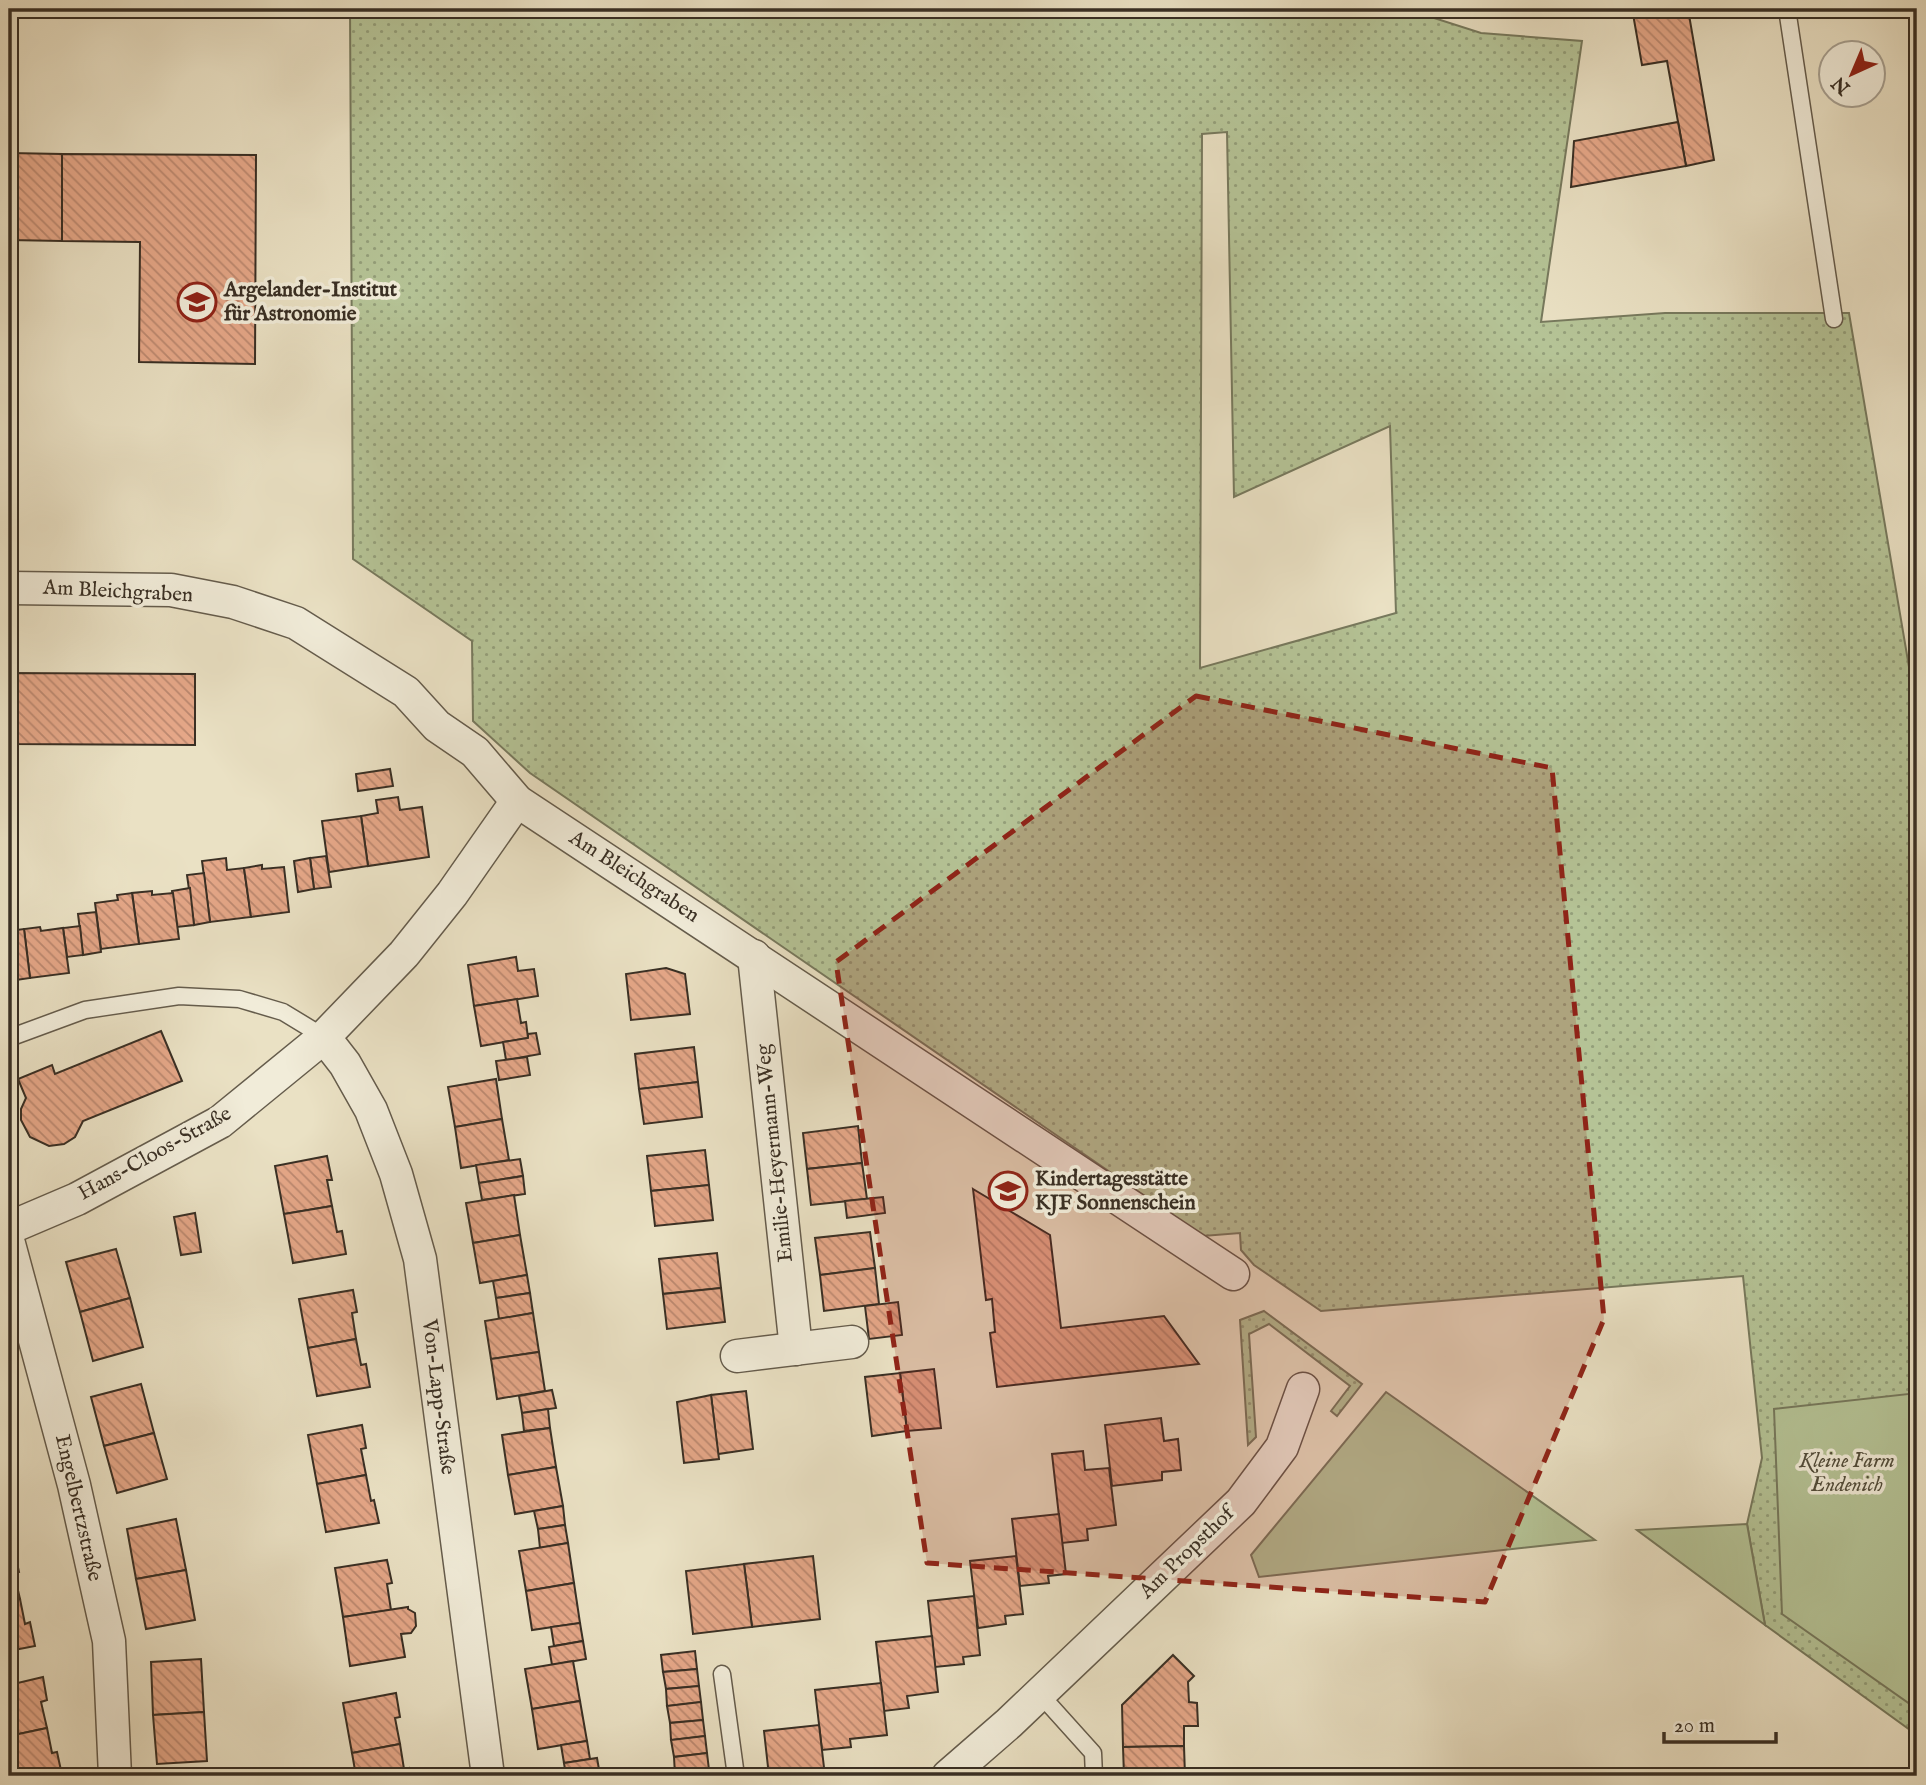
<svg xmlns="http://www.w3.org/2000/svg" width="1926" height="1785" viewBox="0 0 1926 1785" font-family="'IM FELL English',serif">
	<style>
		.grass { fill: url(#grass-dots); stroke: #77795d; stroke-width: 2; fill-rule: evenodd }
		.green { fill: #b5c396; stroke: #77795d; stroke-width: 2 }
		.building { fill: url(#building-back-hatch); stroke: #392f24; stroke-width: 2 }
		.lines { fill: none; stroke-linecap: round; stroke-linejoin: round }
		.service-casing { stroke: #655c4c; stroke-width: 19 }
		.minor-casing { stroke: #655c4c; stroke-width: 35 }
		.service { stroke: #f1ecd9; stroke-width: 16 }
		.minor { stroke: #f1ecd9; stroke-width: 32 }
		.marked { fill: #8f2418; fill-opacity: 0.2; stroke: #8f2418; stroke-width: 5; stroke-dasharray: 14 9; stroke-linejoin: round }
		.labels { text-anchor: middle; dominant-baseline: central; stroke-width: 7; stroke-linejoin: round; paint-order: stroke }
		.poi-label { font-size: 21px; font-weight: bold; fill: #392f24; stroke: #f1ecd9; text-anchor: start }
		.street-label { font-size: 21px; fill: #392f24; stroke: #f1ecd9 }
		.park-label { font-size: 21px; font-style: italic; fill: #524d3b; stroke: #f1ecd9 }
	</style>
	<defs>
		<pattern id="grass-dots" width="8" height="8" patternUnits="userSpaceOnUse" patternTransform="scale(1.75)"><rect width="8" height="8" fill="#b5c396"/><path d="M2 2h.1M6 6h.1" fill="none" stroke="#949f7a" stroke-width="1.8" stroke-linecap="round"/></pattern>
		<pattern id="building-back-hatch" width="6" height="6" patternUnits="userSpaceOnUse" patternTransform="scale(1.75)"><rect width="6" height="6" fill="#e5a788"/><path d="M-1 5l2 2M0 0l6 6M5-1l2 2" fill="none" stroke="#bb886f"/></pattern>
	</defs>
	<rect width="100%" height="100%" fill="#eae1c4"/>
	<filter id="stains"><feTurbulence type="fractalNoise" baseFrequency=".00286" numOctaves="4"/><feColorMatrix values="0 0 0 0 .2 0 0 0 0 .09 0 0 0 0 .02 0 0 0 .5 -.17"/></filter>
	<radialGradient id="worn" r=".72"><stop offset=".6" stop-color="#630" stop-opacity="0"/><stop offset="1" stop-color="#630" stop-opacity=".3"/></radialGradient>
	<g class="grass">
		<path d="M350 9H1406L1481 33 1582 41 1541 322 1665 313H1849L1917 714V1735L1765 1625 1747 1524 1762 1458 1743 1276 1321 1311 1254 1265 1241 1250 1240 1233 1203 1236 530 773 473 721 472 641 353 559ZM1227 132 1234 497 1390 426 1396 613 1200 668 1202 134Z"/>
		<path d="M1264 1311 1362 1384 1337 1416 1331 1411 1350 1386 1269 1324 1249 1334 1256 1437 1248 1445 1240 1320Z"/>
	</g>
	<g class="green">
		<path d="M1386 1392 1595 1540 1259 1577 1251 1555Z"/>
		<path d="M1917 1393V1709L1782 1614 1774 1409Z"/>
		<path d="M1747 1524 1765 1625 1637 1530Z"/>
	</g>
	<g class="building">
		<path d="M1663 9H1688L1714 160 1686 166 1667 61 1642 65 1633 14Z"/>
		<path d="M1678 122 1686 166 1571 187 1574 141Z"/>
		<path d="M9 153 62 154V241L9 240Z"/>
		<path d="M62 154 256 155 255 364 139 362 140 242 62 241Z"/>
		<path d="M9 673 195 674V745L9 744Z"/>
		<path d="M390 769 393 786 358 791 356 774Z"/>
		<path d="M398 797 400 810 422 807 429 857 368 866 361 816 378 813 376 800Z"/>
		<path d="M361 816 368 866 329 872 322 821Z"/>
		<path d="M326 856 331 887 314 889 310 858Z"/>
		<path d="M226 858 227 870 244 868 251 917 210 922 202 861Z"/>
		<path d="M310 858 314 889 298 892 294 861Z"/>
		<path d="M262 865V869L284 867 289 912 251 917 244 868Z"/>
		<path d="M204 873 210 922 194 925 187 875Z"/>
		<path d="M190 888 194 925 177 927 172 891Z"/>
		<path d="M152 891V895L173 893 179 939 139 944 132 893Z"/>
		<path d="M132 893 139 944 101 949 95 903 118 900 117 895Z"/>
		<path d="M96 912 101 952 83 955 78 914Z"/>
		<path d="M80 926 83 955 67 957 63 928Z"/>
		<path d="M40 927 41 931 63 928 69 973 30 978 24 929Z"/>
		<path d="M24 929 30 978 9 981V931Z"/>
		<path d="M516 957 518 971 534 969 538 996 474 1006 468 965Z"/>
		<path d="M666 968 685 974 690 1014 631 1020 626 974Z"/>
		<path d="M517 999 521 1023 526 1022 528 1038 481 1046 474 1006Z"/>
		<path d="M161 1031 182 1081 83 1121 75 1137 64 1144 49 1146 30 1137 21 1120V1109L26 1098 18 1079 52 1065 55 1074Z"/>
		<path d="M536 1033 540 1054 506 1060 503 1042 528 1038V1034Z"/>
		<path d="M694 1047 698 1082 639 1089 635 1054Z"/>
		<path d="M527 1057 530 1075 499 1080 496 1061Z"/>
		<path d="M496 1079 502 1119 455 1127 448 1087Z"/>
		<path d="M698 1082 702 1117 644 1124 639 1089Z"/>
		<path d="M502 1119 509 1160 461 1168 455 1127Z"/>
		<path d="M858 1126 862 1163 807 1169 803 1133Z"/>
		<path d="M705 1150 709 1185 651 1191 647 1156Z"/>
		<path d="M327 1156 332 1180H327L332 1206 284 1214 275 1166Z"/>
		<path d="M520 1159 523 1176 479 1183 476 1165Z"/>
		<path d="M862 1163 867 1199 811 1205 807 1169Z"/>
		<path d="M523 1176 525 1194 482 1200 479 1183Z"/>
		<path d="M709 1185 713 1220 655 1226 651 1191Z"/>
		<path d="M973 1189 1050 1235 1061 1328 1164 1316 1199 1364 997 1387 990 1333 995 1332 992 1299 986 1300Z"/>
		<path d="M514 1195 520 1235 473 1243 466 1203Z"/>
		<path d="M883 1197 885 1213 847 1218 845 1201Z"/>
		<path d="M332 1206 337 1232 342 1231 346 1254 293 1263 284 1214Z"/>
		<path d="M195 1213 201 1252 181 1255 174 1217Z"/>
		<path d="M870 1232 875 1268 820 1275 815 1238Z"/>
		<path d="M520 1235 527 1275 480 1283 473 1243Z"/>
		<path d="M116 1249 130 1298 80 1312 66 1262Z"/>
		<path d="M717 1253 721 1288 663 1294 659 1259Z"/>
		<path d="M875 1268 879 1304 824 1311 820 1275Z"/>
		<path d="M527 1275 530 1293 496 1298 493 1281Z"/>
		<path d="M721 1288 725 1322 667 1329 663 1294Z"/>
		<path d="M353 1290 357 1312 352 1313 356 1339 308 1348 299 1299Z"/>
		<path d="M530 1293 533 1313 499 1319 496 1298Z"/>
		<path d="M130 1298 143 1347 93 1361 80 1312Z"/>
		<path d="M898 1302 902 1335 869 1339 865 1306Z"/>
		<path d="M533 1313 539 1352 491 1359 485 1321Z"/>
		<path d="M356 1339 361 1365 366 1364 370 1387 317 1396 308 1348Z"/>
		<path d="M539 1352 545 1391 497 1399 491 1359Z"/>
		<path d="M934 1369 941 1428 907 1431 900 1373Z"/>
		<path d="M900 1373 907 1431 872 1436 865 1377Z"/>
		<path d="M141 1384 154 1433 104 1446 91 1397Z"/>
		<path d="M552 1390 556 1408 522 1413 519 1396Z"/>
		<path d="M746 1391 753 1449 718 1454 711 1395Z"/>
		<path d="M711 1395 719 1459 684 1463 677 1402Z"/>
		<path d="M548 1409 550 1428 524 1431 522 1413Z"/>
		<path d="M1161 1418 1164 1441 1178 1439 1181 1470 1162 1472V1480L1112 1486 1105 1425Z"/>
		<path d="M362 1425 366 1448 361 1449 366 1475 317 1484 308 1435Z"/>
		<path d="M550 1428 556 1467 508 1475 502 1435Z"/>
		<path d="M154 1433 167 1479 117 1493 104 1446Z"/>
		<path d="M1083 1451 1085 1470 1109 1468 1116 1525 1087 1529 1088 1540 1062 1543 1052 1454Z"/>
		<path d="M556 1467 563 1506 515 1514 508 1475Z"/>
		<path d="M366 1475 371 1501 374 1500 379 1523 326 1532 317 1484Z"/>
		<path d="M563 1506 565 1525 538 1529 534 1511Z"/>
		<path d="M1059 1514 1066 1574 1048 1576 1049 1583 1020 1586 1012 1519Z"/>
		<path d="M176 1519 186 1570 136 1579 127 1529Z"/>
		<path d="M565 1525 568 1543 540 1548 538 1529Z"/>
		<path d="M568 1543 574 1583 526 1591 519 1551Z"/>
		<path d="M14 1549 19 1572 14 1573 20 1599 9 1601V1550Z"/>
		<path d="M813 1556 820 1619 752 1627 744 1564Z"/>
		<path d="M1016 1556 1023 1614 1005 1616 1006 1624 978 1628 970 1561Z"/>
		<path d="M387 1560 392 1583 387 1584 391 1610 343 1617 335 1568Z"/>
		<path d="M744 1564 752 1627 693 1634 686 1571Z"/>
		<path d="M186 1570 195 1620 146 1629 136 1579Z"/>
		<path d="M574 1583 580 1623 532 1630 526 1591Z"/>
		<path d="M974 1596 980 1655 963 1657 964 1664 935 1667 928 1601Z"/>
		<path d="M20 1599 25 1624 30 1622 35 1646 9 1651V1601Z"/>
		<path d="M408 1607V1609L415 1613 416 1626 411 1633 401 1634 405 1657 350 1666 343 1617Z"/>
		<path d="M580 1623 583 1641 554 1646 551 1627Z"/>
		<path d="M932 1636 938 1692 907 1696 909 1708 884 1711 876 1642Z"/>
		<path d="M583 1641 586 1659 552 1665 549 1647Z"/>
		<path d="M695 1651 697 1669 663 1672 661 1655Z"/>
		<path d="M1173 1655 1194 1676 1188 1682 1189 1702 1197 1703 1198 1726H1184V1746L1123 1747 1122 1705Z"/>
		<path d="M201 1659 204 1712 153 1715 151 1662Z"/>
		<path d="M573 1661 580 1701 532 1709 525 1669Z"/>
		<path d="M697 1669 699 1686 666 1689 663 1672Z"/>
		<path d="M43 1677 47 1700 41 1702 47 1728 9 1736V1685Z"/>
		<path d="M881 1683 887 1735 850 1739 851 1747 822 1750 815 1690Z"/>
		<path d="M699 1686 701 1702 667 1706 666 1689Z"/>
		<path d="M396 1693 400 1717 395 1718 400 1744 352 1753 343 1703Z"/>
		<path d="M580 1701 587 1741 538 1749 532 1709Z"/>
		<path d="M701 1702 703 1720 670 1723 667 1706Z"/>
		<path d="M204 1712 207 1761 157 1764 153 1715Z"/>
		<path d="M703 1720 705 1736 671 1740 670 1723Z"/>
		<path d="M819 1725 825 1776H769L764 1731Z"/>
		<path d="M47 1728 52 1753 57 1752 62 1775 9 1776V1736Z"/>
		<path d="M705 1736 707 1753 674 1757 671 1740Z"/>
		<path d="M587 1741 590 1759 564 1763 561 1745Z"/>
		<path d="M400 1744 404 1769 409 1768 411 1776H356L352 1753Z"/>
		<path d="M1184 1746 1185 1776H1124L1123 1747Z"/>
		<path d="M707 1753 709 1770 675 1775 674 1757Z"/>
		<path d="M597 1758 600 1775 566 1776 564 1763Z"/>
		<path d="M709 1770V1776H676L675 1775Z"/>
	</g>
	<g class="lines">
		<defs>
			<g id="service">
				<path d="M1787 9 1834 319"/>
				<path d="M9 1038 85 1010 179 996 239 999 283 1012 324 1037"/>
				<path d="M722 1674 736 1776"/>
				<path d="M1039 1693 1093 1753 1094 1776"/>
			</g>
			<g id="minor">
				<path d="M9 588 171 590 233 602 296 623 406 692 437 726 475 752 517 801 1233 1274"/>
				<path d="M754 956 796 1349"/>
				<path d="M324 1037 345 1064 371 1110 396 1174 420 1259 488 1776"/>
				<path d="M9 1228 77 1199 220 1122 324 1037 404 954 452 894 517 801"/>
				<path d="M9 1244 74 1485 109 1641 115 1776"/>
				<path d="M737 1356 852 1342"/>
				<path d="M948 1776 1009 1723 1241 1502 1282 1447 1303 1389"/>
			</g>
		</defs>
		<use href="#service" class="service-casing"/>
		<use href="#minor" class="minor-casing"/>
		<use href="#service" class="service"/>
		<use href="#minor" class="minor"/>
	</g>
	<path class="marked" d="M1196 696 1552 768 1604 1319 1485 1602 927 1563 836 962Z"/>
	<defs>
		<symbol id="university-ring" viewBox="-11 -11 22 22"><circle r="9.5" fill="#f1ecd9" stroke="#8f2418" stroke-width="1.5"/><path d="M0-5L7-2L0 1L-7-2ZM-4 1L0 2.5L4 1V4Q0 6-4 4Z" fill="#8f2418"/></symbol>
		<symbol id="school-ring" viewBox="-11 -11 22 22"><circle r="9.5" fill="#f1ecd9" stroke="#8f2418" stroke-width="1.5"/><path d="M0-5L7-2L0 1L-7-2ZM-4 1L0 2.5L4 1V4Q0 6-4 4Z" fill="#8f2418"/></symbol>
	</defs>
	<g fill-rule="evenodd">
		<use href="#university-ring" x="175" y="280" width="44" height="44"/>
		<use href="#school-ring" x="986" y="1169" width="44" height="44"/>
	</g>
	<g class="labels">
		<g class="poi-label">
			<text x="224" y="290">Argelander-Institut<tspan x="224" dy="24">für Astronomie</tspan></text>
			<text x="1035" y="1179">Kindertagesstätte<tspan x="1035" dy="24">KJF Sonnenschein</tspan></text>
		</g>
		<g class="street-label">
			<text transform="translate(118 592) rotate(3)">Am Bleichgraben</text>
			<text transform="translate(634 877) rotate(33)">Am Bleichgraben</text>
			<text transform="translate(775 1153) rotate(-96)">Emilie-Heyermann-Weg</text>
			<text transform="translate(155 1154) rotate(-29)">Hans-Cloos-Straße</text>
			<text transform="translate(438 1397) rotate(83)">Von-Lapp-Straße</text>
			<text transform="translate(78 1508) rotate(77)">Engelbertzstraße</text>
			<text transform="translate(1187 1553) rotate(-44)">Am Propsthof</text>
		</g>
		<g class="park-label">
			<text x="1847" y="1461">Kleine Farm<tspan x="1847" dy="24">Endenich</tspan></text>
		</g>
	</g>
	<rect width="1926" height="1785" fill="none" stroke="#eae1c4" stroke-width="35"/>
	<rect x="10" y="10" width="1905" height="1764" fill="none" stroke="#392f24" stroke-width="3.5"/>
	<rect x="18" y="18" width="1891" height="1750" fill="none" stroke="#392f24" stroke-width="2"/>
	<g transform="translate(1852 74) rotate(224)"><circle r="33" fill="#f1ecd9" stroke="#a7a091" stroke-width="2"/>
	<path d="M0-5L12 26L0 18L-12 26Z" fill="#8f2418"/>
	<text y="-10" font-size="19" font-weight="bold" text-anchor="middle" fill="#392f24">N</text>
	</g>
	<path d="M1664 1732v10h112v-10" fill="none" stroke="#392f24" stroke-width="3.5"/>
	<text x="1674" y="1732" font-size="21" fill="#392f24" stroke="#f1ecd9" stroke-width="5" paint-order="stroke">20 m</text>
	<rect width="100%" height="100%" filter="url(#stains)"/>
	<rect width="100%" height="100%" fill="url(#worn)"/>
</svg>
